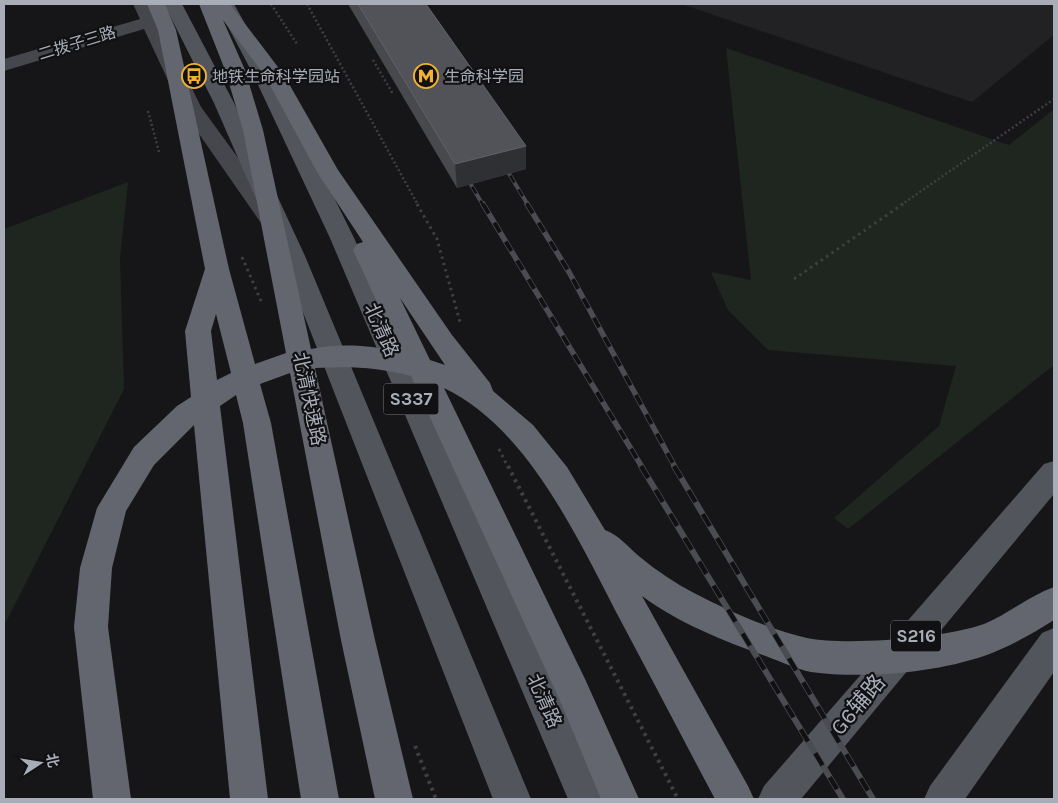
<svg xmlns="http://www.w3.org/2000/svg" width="1058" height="803" viewBox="0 0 1058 803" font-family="Karla,'Noto Sans SC',sans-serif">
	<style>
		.built { fill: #222225 }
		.green { fill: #1e261f }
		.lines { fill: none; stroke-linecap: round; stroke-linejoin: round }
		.path-far2 { stroke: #3d3f44; stroke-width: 2.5; stroke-dasharray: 2 2.5; stroke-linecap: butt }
		.path-far1 { stroke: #3d3f44; stroke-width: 3; stroke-dasharray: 2.5 4; stroke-linecap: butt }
		.path { stroke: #3d3f44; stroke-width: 4; stroke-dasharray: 3 4.5; stroke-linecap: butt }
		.secondary { fill: #45474d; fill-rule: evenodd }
		.primary { fill: #53555c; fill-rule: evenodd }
		.highway { fill: #63666e; fill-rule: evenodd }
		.rail-far2-casing { stroke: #4a4c52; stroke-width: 4 }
		.rail-far1-casing { stroke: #4a4c52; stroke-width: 5.5 }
		.rail-casing { stroke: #4a4c52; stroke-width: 6 }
		.rail-far2 { stroke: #111113; stroke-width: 2.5; stroke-dasharray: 8; stroke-linecap: butt }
		.rail-far1 { stroke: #111113; stroke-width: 4; stroke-dasharray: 11; stroke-linecap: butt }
		.rail { stroke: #111113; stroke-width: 4.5; stroke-dasharray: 14; stroke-linecap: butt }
		.wall { fill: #47494d }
		.shaded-wall { fill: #2f3033 }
		.building { fill: #525359; stroke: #5f6168 }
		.labels { text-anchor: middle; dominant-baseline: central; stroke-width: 4.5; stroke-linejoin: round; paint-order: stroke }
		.far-street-label { font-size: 16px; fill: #a8adb8; stroke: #111113 }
		.far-poi-label { font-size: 16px; fill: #a8adb8; stroke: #111113; text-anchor: start }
		.shield { fill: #111113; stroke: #7b7e86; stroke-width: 1 }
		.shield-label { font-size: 18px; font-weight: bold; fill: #a8adb8 }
		.street-label { font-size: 19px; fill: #a8adb8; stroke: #111113 }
		.near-street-label { font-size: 22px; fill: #a8adb8; stroke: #111113 }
	</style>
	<rect width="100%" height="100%" fill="#161618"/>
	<path class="built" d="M681 4H1054V35L972 102Z"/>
	<g class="green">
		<path d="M726 48 1009 145 1054 109V365L848 529 834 518 939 426 956 366 768 350 728 310 711 272 751 280Z"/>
		<path d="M128 182 120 259 124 389 4 626V229Z"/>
	</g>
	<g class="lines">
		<g class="path-far2">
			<path d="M271 4 297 44"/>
			<path d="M307 4 418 205"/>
			<path d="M373 60 393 94"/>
			<path d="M148 111 159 152"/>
			<path d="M901 205 1054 99"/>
		</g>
		<g class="path-far1">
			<path d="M417 204 437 239 460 322"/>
			<path d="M242 257 261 301"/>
			<path d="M794 279 903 204"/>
			<path d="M499 449 508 467"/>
		</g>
		<g class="path">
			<path d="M508 466 678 799"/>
			<path d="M415 746 436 799"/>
		</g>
		<path class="secondary" d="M133 4H151L201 107 284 221 288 227 284 233 276 235 268 233 181 108 144 29 4 71V59L140 19Z"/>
		<g class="primary">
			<path d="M164 4H182L234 103 305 256 531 799H493L281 256 214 103Z"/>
			<path d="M216 4H234L273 74 354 238 606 799H568L330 238 253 74Z"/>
			<path d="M1054 461V494L801 799H758L764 786 1044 464Z"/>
			<path d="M1054 628V672L965 799H924L930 786 1042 633Z"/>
		</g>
		<path class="highway" d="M147 4H165L176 30 229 269 255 364 286 353 243 130 225 70 199 4H230L284 75 338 170 452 335 490 383 493 391 533 425 567 467 605 530C619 535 629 548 640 557 657 571 675 583 694 593 727 610 770 630 807 638 847 646 945 638 984 624 1008 614 1029 596 1054 587V620C1032 634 1009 647 984 656 934 673 862 679 811 672 796 669 782 662 768 657 724 641 680 624 642 596L748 786 754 799H715C684 741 654 683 623 625 580 544 530 429 444 388L585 679 639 799H601L561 703 411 376C378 367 349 366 315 368L375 640 413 799H375L341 640 290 373 260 384 271 423 339 799H301L243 423 236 395 220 406 268 799H230L194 425 154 465 126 511 112 568 108 627 131 799H93L74 627 80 568 97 508 134 447 177 406 191 397 185 331 205 269 158 30ZM223 20 265 76 317 172 363 242 357 244 353 250 400 352C372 345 339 343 311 349L263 130 245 70ZM400 298 445 365 430 360ZM216 314 231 373 217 380 211 331Z"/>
		<defs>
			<g id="rail-far2">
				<path d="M502 162 528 205"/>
				<path d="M464 173 483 205"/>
			</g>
			<g id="rail-far1">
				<path d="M483 204 642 467"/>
				<path d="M527 204 569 272 675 467"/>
			</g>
			<g id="rail">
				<path d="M641 466 843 799"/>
				<path d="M674 466 873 799"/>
			</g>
		</defs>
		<use href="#rail-far2" class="rail-far2-casing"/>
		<use href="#rail-far1" class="rail-far1-casing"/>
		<use href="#rail" class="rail-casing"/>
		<use href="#rail-far2" class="rail-far2"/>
		<use href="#rail-far1" class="rail-far1"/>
		<use href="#rail" class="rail"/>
	</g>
	<path class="wall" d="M348 4H426L526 146V169L457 188Z"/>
	<path class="shaded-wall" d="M526 146V169L457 188 455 164Z"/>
	<path class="building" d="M358 4H426L526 146 455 164Z"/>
	<defs>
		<symbol id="bus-ring" viewBox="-11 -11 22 22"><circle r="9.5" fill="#111113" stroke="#f2b134" stroke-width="1.5"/><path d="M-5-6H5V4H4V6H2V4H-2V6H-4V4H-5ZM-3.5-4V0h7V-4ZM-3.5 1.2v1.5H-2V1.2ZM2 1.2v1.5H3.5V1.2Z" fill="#f2b134"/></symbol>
		<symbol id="metro-ring" viewBox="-11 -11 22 22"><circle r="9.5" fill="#111113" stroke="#f2b134" stroke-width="1.5"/><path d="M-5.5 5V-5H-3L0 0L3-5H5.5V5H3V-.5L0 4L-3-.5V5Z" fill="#f2b134"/></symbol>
	</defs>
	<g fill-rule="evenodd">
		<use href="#bus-ring" x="180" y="62" width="28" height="28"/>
		<use href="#metro-ring" x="412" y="62" width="28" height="28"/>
	</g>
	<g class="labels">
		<g class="far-street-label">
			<text transform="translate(77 43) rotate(-17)">二拨子三路</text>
		</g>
		<g class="far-poi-label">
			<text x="212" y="76">地铁生命科学园站</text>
			<text x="444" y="76">生命科学园</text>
		</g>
		<g class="shield">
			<rect x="383.5" y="383.5" width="55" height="31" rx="4"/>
			<rect x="891" y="620.5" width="50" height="31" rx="4"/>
		</g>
		<g class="shield-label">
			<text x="411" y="399">S337</text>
			<text x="916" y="636">S216</text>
		</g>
		<g class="street-label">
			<text transform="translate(381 330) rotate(66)">北清路</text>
			<text transform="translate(309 399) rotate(78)">北清快速路</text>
			<text transform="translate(544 701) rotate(66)">北清路</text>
		</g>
		<g class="near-street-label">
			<text transform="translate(858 705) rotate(-50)">G6辅路</text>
		</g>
	</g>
	<rect width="1058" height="803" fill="none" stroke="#a8adb8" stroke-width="10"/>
	<g transform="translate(40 763) rotate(78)" stroke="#111113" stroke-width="4" paint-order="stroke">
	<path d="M0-4L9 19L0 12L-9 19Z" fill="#a8adb8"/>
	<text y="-8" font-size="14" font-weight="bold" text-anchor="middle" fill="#a8adb8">北</text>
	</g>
</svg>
